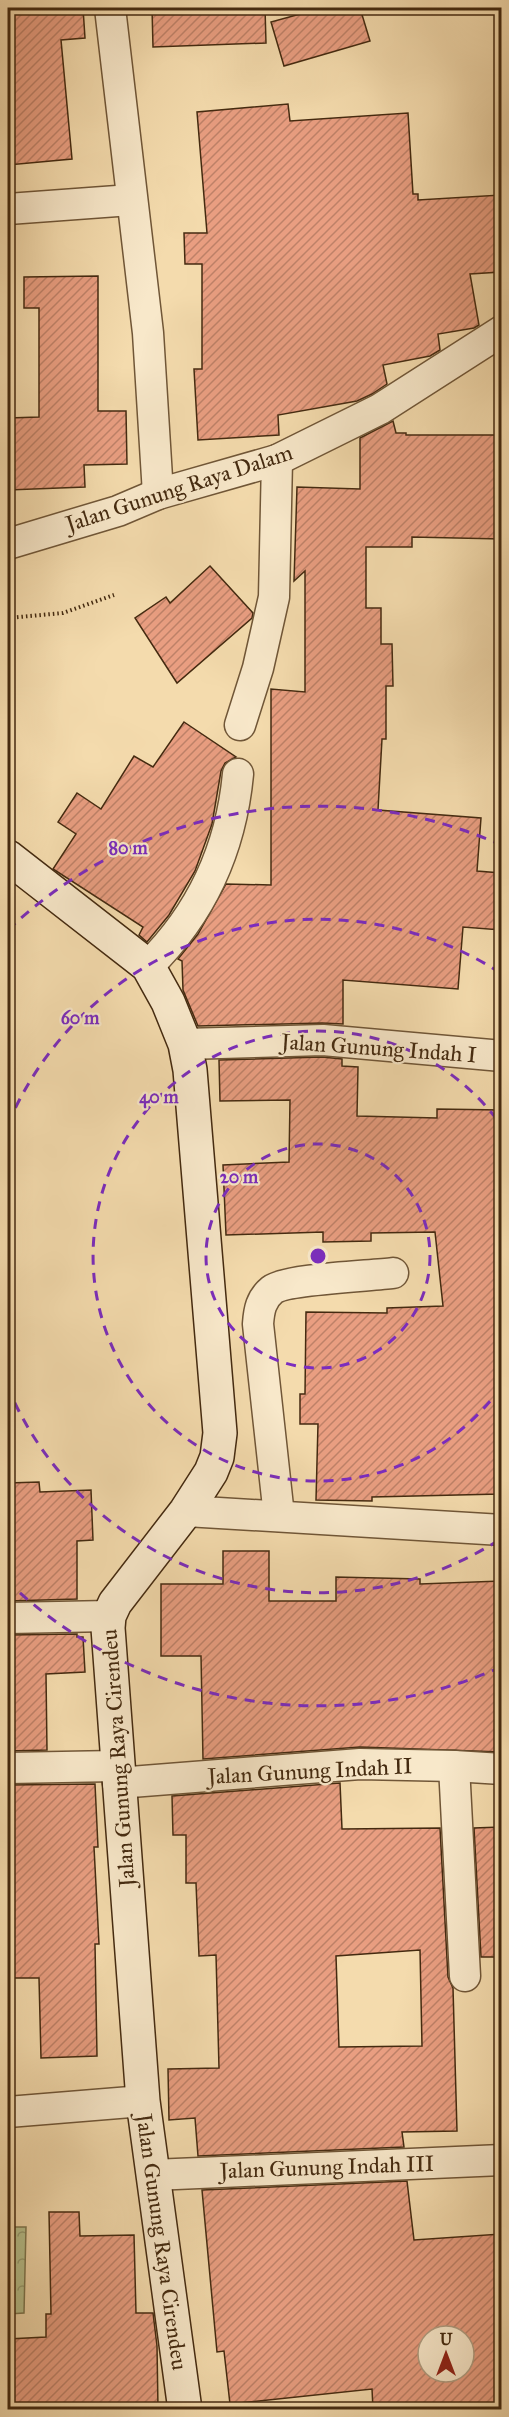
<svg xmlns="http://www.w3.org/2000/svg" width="509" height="2417" viewBox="0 0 509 2417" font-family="'IM FELL Great Primer',serif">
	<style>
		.forest { fill: url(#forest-crowns); stroke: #7e764e; stroke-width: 1.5 }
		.building { fill: url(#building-hatch); stroke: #442a10; stroke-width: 1.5; fill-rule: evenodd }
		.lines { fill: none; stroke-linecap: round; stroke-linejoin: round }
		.street-casing { stroke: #705637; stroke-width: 33 }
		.secondary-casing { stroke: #442a10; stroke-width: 36 }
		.path { stroke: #442a10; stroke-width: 4; stroke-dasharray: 1.5 3; stroke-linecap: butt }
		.street { stroke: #f8e8ca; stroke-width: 30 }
		.secondary { stroke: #f8e8ca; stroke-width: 33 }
		.ring { fill: none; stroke: #7b2cbf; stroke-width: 3; stroke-dasharray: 10 8 }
		.labels { text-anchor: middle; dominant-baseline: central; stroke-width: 4.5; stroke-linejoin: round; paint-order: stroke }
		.street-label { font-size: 22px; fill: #442a10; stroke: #f8e8ca }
		.centre { fill: #7b2cbf; stroke: #f8e8ca; stroke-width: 3 }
		.ring-label { font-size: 18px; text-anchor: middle; font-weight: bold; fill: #7b2cbf; stroke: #f8e8ca; stroke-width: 4.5; stroke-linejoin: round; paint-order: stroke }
	</style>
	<defs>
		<pattern id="forest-crowns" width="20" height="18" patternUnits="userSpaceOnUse" patternTransform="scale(1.5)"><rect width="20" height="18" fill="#b7c18d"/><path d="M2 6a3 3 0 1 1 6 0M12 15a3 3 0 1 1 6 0" fill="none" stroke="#969d72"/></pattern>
		<pattern id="building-hatch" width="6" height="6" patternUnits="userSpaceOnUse" patternTransform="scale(1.5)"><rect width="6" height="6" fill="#e99e81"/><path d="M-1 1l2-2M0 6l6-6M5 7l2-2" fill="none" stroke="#be8168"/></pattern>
	</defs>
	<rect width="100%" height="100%" fill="#f4dbad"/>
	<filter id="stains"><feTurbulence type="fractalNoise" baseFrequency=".00333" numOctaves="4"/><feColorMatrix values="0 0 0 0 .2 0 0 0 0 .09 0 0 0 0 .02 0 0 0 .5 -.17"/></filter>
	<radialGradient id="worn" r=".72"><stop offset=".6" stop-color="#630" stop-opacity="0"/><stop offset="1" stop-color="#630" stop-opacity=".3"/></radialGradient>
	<path class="forest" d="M8 2227H26L24 2313 8 2314Z"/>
	<g class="building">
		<path d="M8 8H83L85 38 61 40 72 159 8 165Z"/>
		<path d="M152 8H265L266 43 153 47Z"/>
		<path d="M322 8H360L370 41 284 66 271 22Z"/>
		<path d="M288 104 290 121 408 113 413 194H418V200L501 195V272L470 274 479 325 474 328 438 334 440 350 430 356 383 365 387 384 372 394 357 401 278 415 279 435 198 440 194 369H202V264H185L184 233H207L197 112Z"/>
		<path d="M98 276V411H126L127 464 84 465 85 487 8 490V418L39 417V308H24V277Z"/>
		<path d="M393 421 396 433H406V435H501V539L412 537V547H366V608H381V644H392L393 686H386V739H382L378 810 481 818 477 871 501 873V930L463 927 458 989 343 980V1024L322 1023 198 1026 183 990 182 961 178 959 198 934 226 884 271 885V689L305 692V571L294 581 297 487 360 489V438Z"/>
		<path d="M210 566 253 613 252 618 177 683 135 618 166 597 170 603Z"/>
		<path d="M184 722 236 757 225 763 221 771 212 824 195 871 169 915 147 942 139 935 143 927 53 869 76 834 58 822 77 793 101 809 134 756 153 767Z"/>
		<path d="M322 1057 342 1059V1066L358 1067 357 1116 437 1118V1109L501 1110 500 1494 372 1497V1501L316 1500 318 1424H300V1394H305L306 1312 387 1313V1308L443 1306 435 1232 371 1233V1241L323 1242V1232L226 1235 223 1165 289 1162 290 1100 220 1101 219 1060Z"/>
		<path d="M39 1482 40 1492 91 1490 93 1540 77 1541V1599L8 1601V1483Z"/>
		<path d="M223 1551H269V1601H336V1577L420 1579V1584L501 1581V1752L360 1747 203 1759 201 1656H161V1584H223Z"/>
		<path d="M77 1634V1637H83L85 1672 46 1674 47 1750 8 1751V1635Z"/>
		<path d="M340 1783 342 1829 440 1828 448 1977 453 1988 457 2131 402 2132 404 2147 198 2156 195 2118 169 2120 168 2069 219 2068 216 1955 199 1956 196 1883H186V1835H173L172 1796ZM420 1950 422 2046 339 2047 336 1956Z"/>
		<path d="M95 1784 98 1847H94L99 1944H95L97 2056 41 2058 39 1978H8V1785Z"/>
		<path d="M501 1827V1957H481L474 1828Z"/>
		<path d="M407 2181 414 2240 501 2234V2409H373L372 2389 230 2404 224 2351 217 2352 202 2190ZM428 2336H464V2372H428Z"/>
		<path d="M49 2212H79L80 2236 134 2235 136 2313H153L157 2346 158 2409H8V2339L46 2337V2314H51Z"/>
	</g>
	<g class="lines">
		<defs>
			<g id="street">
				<path d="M110 8 148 333 158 494"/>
				<path d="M8 209 131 200"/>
				<path d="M8 544 118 511 158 494 277 460 380 409 502 331"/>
				<path d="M240 725 258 668 274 597 277 460"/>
				<path d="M148 966C201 914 231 849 238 774"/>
				<path d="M185 1044 323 1040 502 1056"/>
				<path d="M186 1511 502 1530"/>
				<path d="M279 1516 258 1324C259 1310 261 1299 272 1290 286 1279 370 1276 393 1273"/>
				<path d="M8 1618 109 1616"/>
				<path d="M454 1766 465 1976"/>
				<path d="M8 1768 116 1766"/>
				<path d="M118 1783 360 1764 454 1766 502 1769"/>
				<path d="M8 2112 143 2101"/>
				<path d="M153 2175 502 2160"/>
			</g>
			<path id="secondary" d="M8 857 148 966 168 1002 185 1044 190 1070 220 1433 217 1457 211 1472 186 1511 115 1603 109 1616 108 1628 143 2101 185 2410"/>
		</defs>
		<use href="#street" class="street-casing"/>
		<use href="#secondary" class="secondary-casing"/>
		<path class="path" d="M8 618 63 613 114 595"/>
		<use href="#street" class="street"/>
		<use href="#secondary" class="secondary"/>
	</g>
	<g class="ring">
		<circle cx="318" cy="1256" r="112"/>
		<path d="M501 1387A225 225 0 1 1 501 1125"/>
		<path d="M499 1540A337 337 0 0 1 8 1388M8 1124A337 337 0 0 1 499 972"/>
		<path d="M501 1667A450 450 0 0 1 8 1582M8 930A450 450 0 0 1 501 845"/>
	</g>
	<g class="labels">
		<g class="street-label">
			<text transform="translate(179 488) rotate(-18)">Jalan Gunung Raya Dalam</text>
			<text transform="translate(379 1048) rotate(4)">Jalan Gunung Indah I</text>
			<text transform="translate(118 1758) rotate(-94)">Jalan Gunung Raya Cirendeu</text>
			<text transform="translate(310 1771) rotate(-3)">Jalan Gunung Indah II</text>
			<text transform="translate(327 2167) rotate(-2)">Jalan Gunung Indah III</text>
			<text transform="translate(162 2242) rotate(82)">Jalan Gunung Raya Cirendeu</text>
		</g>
	</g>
	<circle cx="318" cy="1256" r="9" class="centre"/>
	<g class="ring-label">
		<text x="128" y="854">80 m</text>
		<text x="80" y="1024">60 m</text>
		<text x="159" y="1103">40 m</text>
		<text x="239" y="1183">20 m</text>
	</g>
	<rect width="509" height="2417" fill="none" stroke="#f4dbad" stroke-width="30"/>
	<rect x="9" y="9" width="491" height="2399" fill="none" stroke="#442a10" stroke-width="3"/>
	<rect x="15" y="15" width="479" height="2387" fill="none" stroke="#442a10" stroke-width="1.5"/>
	<g transform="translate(446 2354)"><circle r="28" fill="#f8e8ca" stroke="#b09c80" stroke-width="1.5"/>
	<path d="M0-4.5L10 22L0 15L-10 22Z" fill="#8f2418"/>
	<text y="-9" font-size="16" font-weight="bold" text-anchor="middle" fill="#442a10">U</text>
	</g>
	<rect width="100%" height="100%" filter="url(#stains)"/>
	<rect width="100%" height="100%" fill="url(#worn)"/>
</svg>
